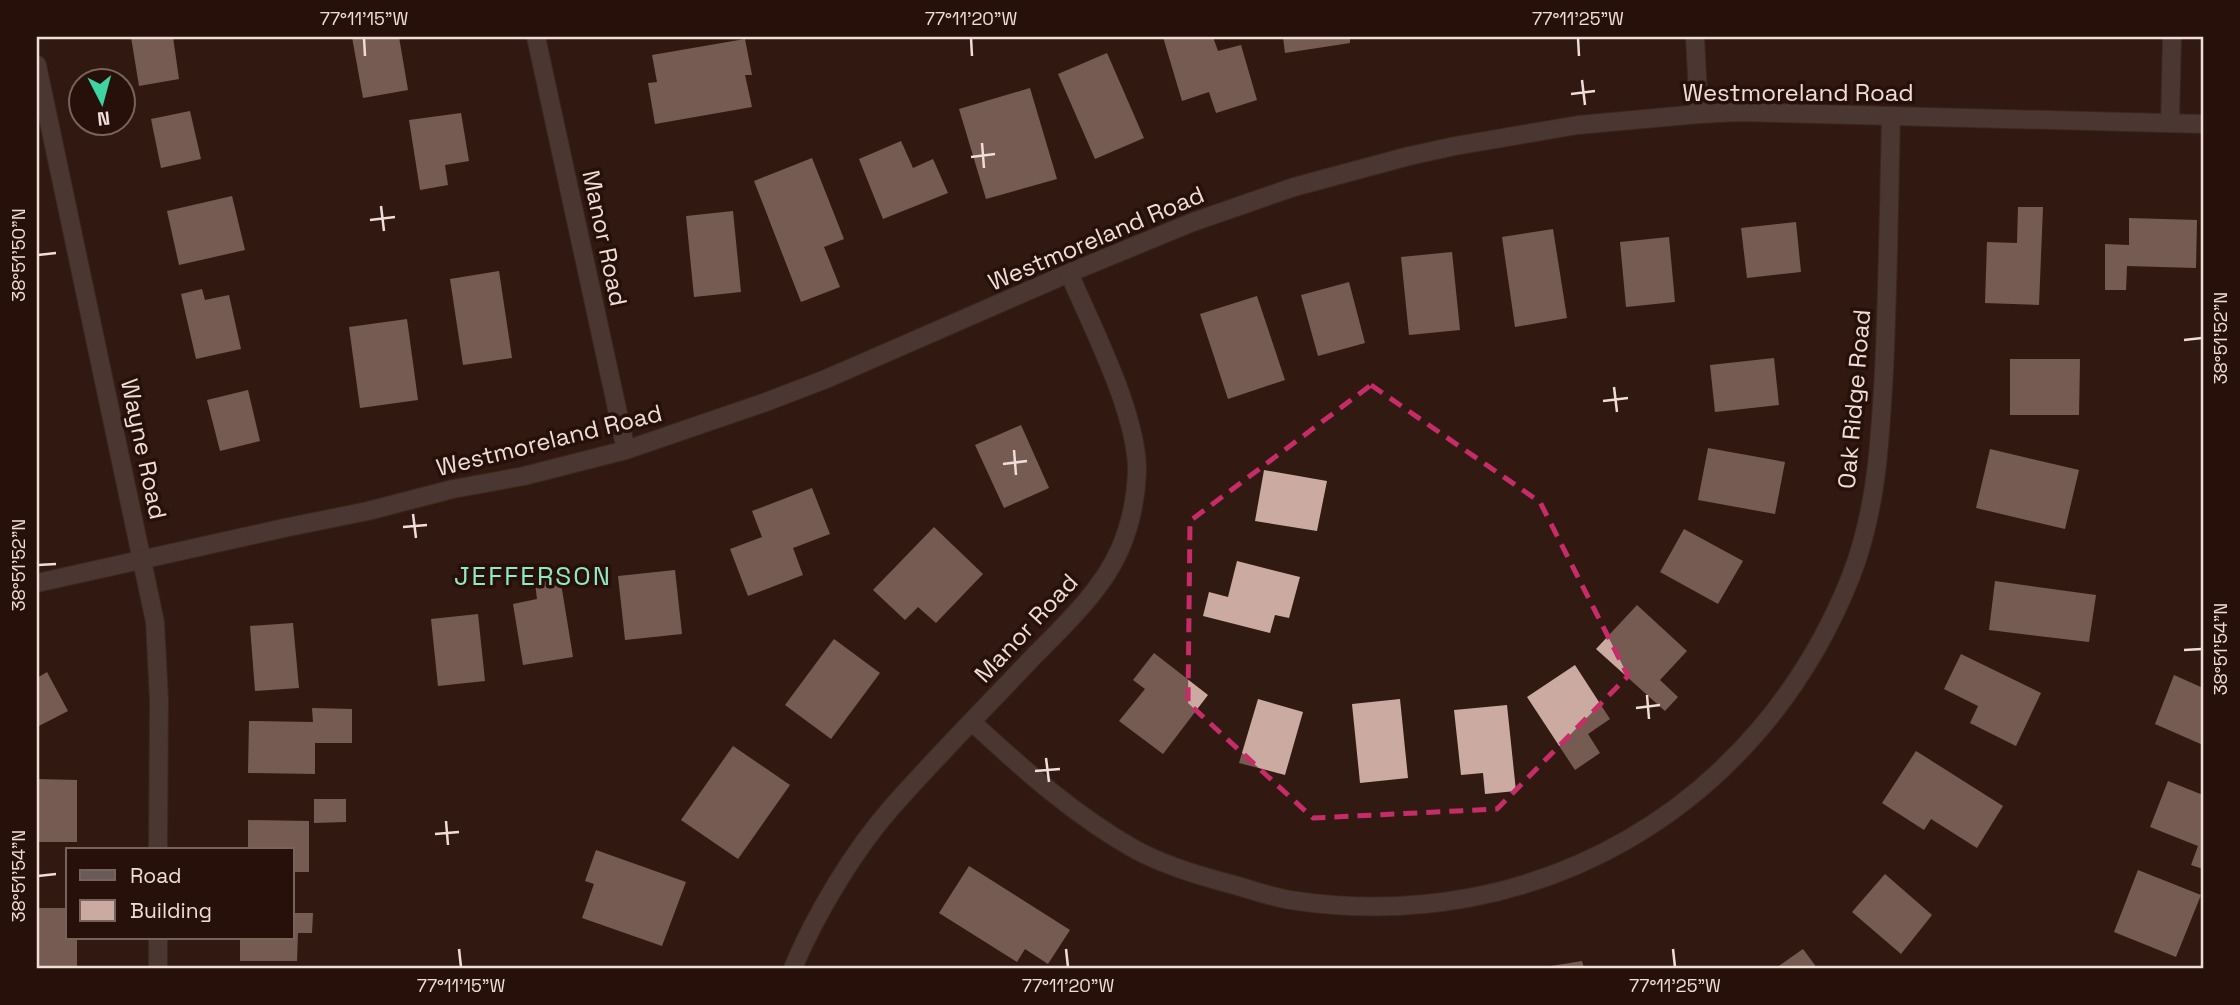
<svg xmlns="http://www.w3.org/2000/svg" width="2240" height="1005" viewBox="0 0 2240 1005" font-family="'Space Grotesk',sans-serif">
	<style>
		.building { fill: #cbaba1 }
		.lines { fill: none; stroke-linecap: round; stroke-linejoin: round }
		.minor-casing { stroke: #4b352e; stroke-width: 20 }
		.minor { stroke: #685b57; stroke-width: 18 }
		.marked { fill: none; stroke: #c62c68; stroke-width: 5; stroke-dasharray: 14 9; stroke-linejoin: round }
		.ticks { fill: none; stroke: #eeddd8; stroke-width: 2.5 }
		.labels { text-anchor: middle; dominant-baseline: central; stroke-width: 7; stroke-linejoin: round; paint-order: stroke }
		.street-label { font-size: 24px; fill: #eeddd8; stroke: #271009 }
		.neighbourhood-label { font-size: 26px; letter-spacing: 2px; fill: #90e9c4; stroke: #271009 }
		.neatline { fill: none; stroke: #eeddd8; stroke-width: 2.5 }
		.ticks-label { font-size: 18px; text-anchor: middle; fill: #eeddd8 }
	</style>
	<rect width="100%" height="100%" fill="#311a12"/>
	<g class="building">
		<path d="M131 37H173L179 79 139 86Z"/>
		<path d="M352 37H399L408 90 363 98Z"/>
		<path d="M1163 37H1213L1218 51 1241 45 1257 100 1216 113 1209 92 1182 101Z"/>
		<path d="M1283 37H1350V43L1285 53Z"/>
		<path d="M745 39 752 75H745L752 107 655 124 648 83 657 82 652 55Z"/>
		<path d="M1107 53 1144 138 1095 159 1058 74Z"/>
		<path d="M1030 88 1057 179 986 199 959 109Z"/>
		<path d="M190 111 201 159 161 168 151 119Z"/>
		<path d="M461 113 469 161 445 165 448 185 420 190 409 120Z"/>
		<path d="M901 141 913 168 933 159 948 193 883 219 859 159Z"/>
		<path d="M812 158 844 239 824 247 840 287 801 302 754 181Z"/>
		<path d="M232 196 245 250 179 265 167 211Z"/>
		<path d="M2018 207H2043L2039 305 1985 303 1987 242 2017 243Z"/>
		<path d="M733 211 741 292 694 297 686 216Z"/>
		<path d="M2129 218 2197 220 2196 268 2127 266 2126 290H2105V244L2129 245Z"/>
		<path d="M1796 222 1801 272 1747 278 1741 228Z"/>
		<path d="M1553 229 1567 318 1515 327 1502 237Z"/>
		<path d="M1669 237 1675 302 1626 307 1620 242Z"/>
		<path d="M1452 252 1460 330 1409 335 1401 257Z"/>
		<path d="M499 271 512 358 463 365 450 279Z"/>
		<path d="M1349 282 1365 343 1318 356 1301 295Z"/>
		<path d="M202 289 205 300 229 295 241 349 196 359 181 294Z"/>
		<path d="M1257 296 1285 380 1228 399 1200 314Z"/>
		<path d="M407 319 418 400 360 408 349 327Z"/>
		<path d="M1774 358 1779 405 1715 412 1710 365Z"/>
		<path d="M2010 359H2080L2079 415H2010Z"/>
		<path d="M248 390 260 441 220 451 207 400Z"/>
		<path d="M1021 425 1049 488 1004 508 975 445Z"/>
		<path d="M1708 448 1785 462 1775 514 1698 500Z"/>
		<path d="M1990 449 2079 470 2065 529 1976 508Z"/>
		<path d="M1264 470 1327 481 1317 531 1255 521Z"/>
		<path d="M812 488 830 534 793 548 803 575 748 596 730 549 762 537 752 511Z"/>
		<path d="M934 527 983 574 936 623 918 607 905 620 873 590Z"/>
		<path d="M1684 529 1743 561 1718 604 1660 572Z"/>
		<path d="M1237 561 1300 577 1289 618 1275 615 1270 633 1203 616 1209 592 1228 597Z"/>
		<path d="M675 570 682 634 625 640 618 576Z"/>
		<path d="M559 571 573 657 523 665 513 604 537 599 534 575Z"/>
		<path d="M1995 581 2096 595 2089 642 1989 630Z"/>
		<path d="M1637 605 1687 651 1660 680 1678 697 1665 711 1596 649Z"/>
		<path d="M478 614 485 681 438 686 431 619Z"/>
		<path d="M293 623 299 688 255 691 250 626Z"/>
		<path d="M834 639 880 673 831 739 785 705Z"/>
		<path d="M1154 653 1208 695 1163 754 1119 721 1145 689 1133 680Z"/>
		<path d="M1961 654 2041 693 2016 746 1970 723 1978 706 1944 689Z"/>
		<path d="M1575 665 1610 719 1588 734 1600 753 1575 770 1527 697Z"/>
		<path d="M47 672 68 711 37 727V678Z"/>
		<path d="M2174 675 2203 688V745L2155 724Z"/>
		<path d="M1258 699 1303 712 1285 775 1239 763Z"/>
		<path d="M1400 699 1408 778 1360 783 1352 704Z"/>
		<path d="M1507 705 1516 791 1485 794 1483 773 1461 775 1454 710Z"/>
		<path d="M312 708 352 709V743H315V774L248 773 249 721 313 722Z"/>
		<path d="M733 746 790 785 738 859 681 820Z"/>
		<path d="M1916 751 2003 806 1977 848 1931 819 1924 830 1882 803Z"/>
		<path d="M37 779 77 780V842H37Z"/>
		<path d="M2168 781 2203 795V869L2191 865 2198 846 2150 827Z"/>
		<path d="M314 799H346V822L314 823Z"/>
		<path d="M248 820 309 821V872H292V849H248Z"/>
		<path d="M596 850 686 882 662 946 582 918 594 884 585 881Z"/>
		<path d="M969 866 1070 930 1048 964 1025 949 1017 962 939 913Z"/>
		<path d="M2138 870 2201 895 2176 957 2114 932Z"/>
		<path d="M1885 874 1932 915 1901 954 1852 912Z"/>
		<path d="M37 908H68V937H77V966H37Z"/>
		<path d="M292 913H313L312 933H298L297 961H240V937H292Z"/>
		<path d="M1803 949 1817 968H1776Z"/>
		<path d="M1582 961 1584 968H1545V967Z"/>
	</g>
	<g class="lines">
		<defs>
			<g id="minor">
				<path d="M536 37 626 450"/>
				<path d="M1695 37 1699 114"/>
				<path d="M37 65 155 622 159 700 158 849"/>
				<path d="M2170 123 2172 37"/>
				<path d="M37 583 284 528 368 511 453 489 524 476 626 450 766 402 826 379 1069 273 1193 222 1294 187 1409 156 1455 146 1578 125 1699 114 1739 112 2203 124"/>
				<path d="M972 722C1023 769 1075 816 1136 850 1168 867 1204 877 1238 886 1255 891 1272 897 1290 900 1536 938 1760 807 1851 576 1877 509 1880 441 1884 371 1888 286 1889 201 1891 116"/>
				<path d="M158 968V937"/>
				<path d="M793 968C815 915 854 850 892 807 938 755 987 706 1034 656 1064 626 1103 589 1120 549 1130 526 1136 498 1137 472 1138 415 1092 327 1069 273"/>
			</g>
		</defs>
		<use href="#minor" class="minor-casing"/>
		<use href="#minor" class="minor"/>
	</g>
	<path d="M0 0H2240V1005H0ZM1371 385 1540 502 1628 676 1497 809 1313 818 1188 703 1190 521Z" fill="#311a12" fill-opacity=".55" fill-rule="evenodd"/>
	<path class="marked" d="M1371 385 1540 502 1628 676 1497 809 1313 818 1188 703 1190 521Z"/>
	<path class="ticks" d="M364 38 365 56M971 38 972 56M1578 38 1579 56M1582 80 1585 105M1571 94 1595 91M982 143 984 168M971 157 995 154M381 206 384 231M370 220 395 217M38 255 56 253M2184 340 2202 338M1614 387 1617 412M1603 401 1628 398M1014 450 1016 475M1003 464 1027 461M413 514 416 538M403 527 427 525M38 565 56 564M2184 650 2202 649M1647 695 1649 719M1636 708 1660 705M1046 758 1049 782M1035 771 1060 769M446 821 448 845M435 834 459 832M38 876 56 874M459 949 461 967M1066 949 1068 967M1673 949 1675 967"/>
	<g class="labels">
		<g class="street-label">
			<text x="1798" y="92">Westmoreland Road</text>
			<text transform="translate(605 238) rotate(78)">Manor Road</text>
			<text transform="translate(1096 238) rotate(-23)">Westmoreland Road</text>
			<text transform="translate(1854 399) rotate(-85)">Oak Ridge Road</text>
			<text transform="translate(549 440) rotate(-14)">Westmoreland Road</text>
			<text transform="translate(144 449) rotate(78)">Wayne Road</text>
			<text transform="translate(1026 628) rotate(-47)">Manor Road</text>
		</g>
		<g class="neighbourhood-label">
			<text x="533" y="576">JEFFERSON</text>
		</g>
	</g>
	<rect width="2240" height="1005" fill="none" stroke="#271009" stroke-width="77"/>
	<rect x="66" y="848" width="228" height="91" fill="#271009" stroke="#77625c" stroke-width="2"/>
	<rect x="80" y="870" width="35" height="10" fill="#685b57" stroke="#77625c" stroke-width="2"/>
	<text x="130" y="883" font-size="21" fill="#eeddd8">Road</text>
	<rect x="80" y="900" width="35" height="21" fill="#cbaba1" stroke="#77625c" stroke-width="2"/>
	<text x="130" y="918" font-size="21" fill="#eeddd8">Building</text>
	<g transform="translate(102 102) rotate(174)"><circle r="33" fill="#271009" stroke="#77625c" stroke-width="2"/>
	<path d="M0-5L12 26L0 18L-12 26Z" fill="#3fd4a2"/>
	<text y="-10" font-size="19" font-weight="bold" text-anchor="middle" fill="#eeddd8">N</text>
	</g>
	<rect x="38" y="38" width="2164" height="929" class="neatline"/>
	<g class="ticks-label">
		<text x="364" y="25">77°11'15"W</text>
		<text x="971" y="25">77°11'20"W</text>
		<text x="1578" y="25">77°11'25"W</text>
		<text transform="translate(19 255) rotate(-90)" y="6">38°51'50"N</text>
		<text transform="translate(2221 338) rotate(-90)" y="6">38°51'52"N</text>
		<text transform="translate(19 565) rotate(-90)" y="6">38°51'52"N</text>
		<text transform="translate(2221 649) rotate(-90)" y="6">38°51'54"N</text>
		<text transform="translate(19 876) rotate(-90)" y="6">38°51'54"N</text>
		<text x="461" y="992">77°11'15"W</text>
		<text x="1068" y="992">77°11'20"W</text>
		<text x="1675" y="992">77°11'25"W</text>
	</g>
</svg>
